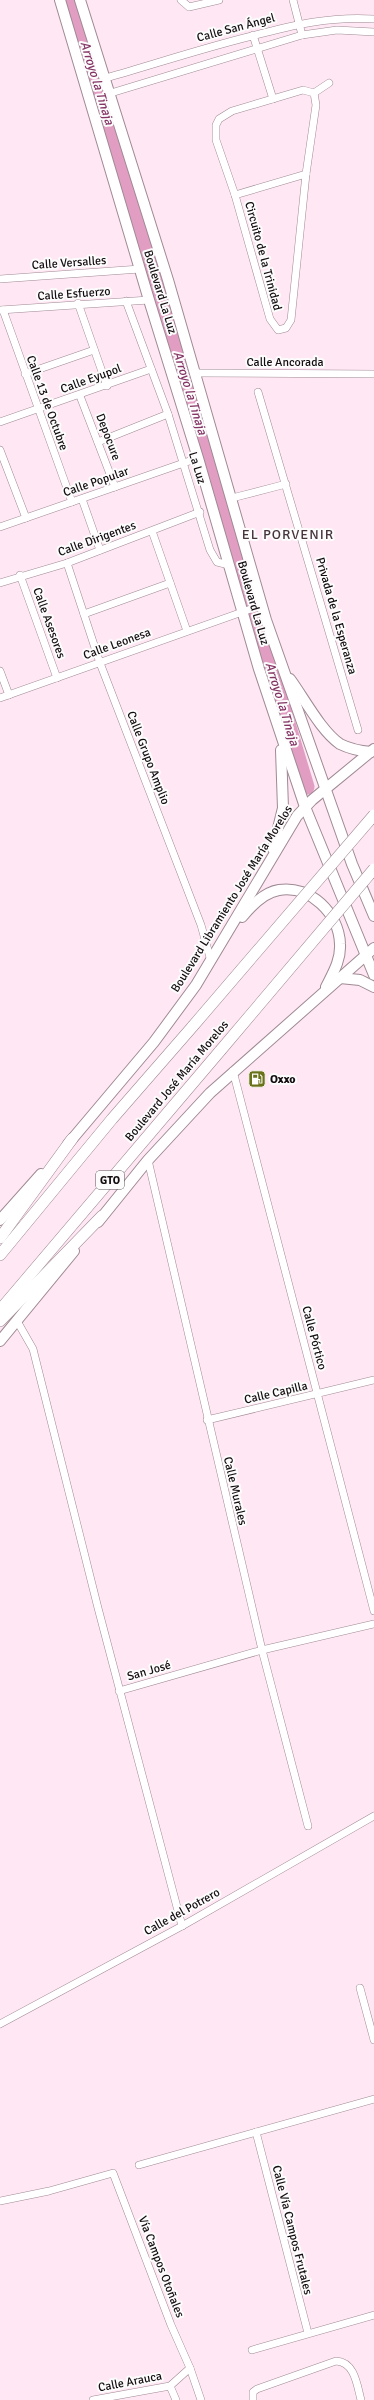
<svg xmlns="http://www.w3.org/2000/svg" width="374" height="2400" viewBox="0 0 374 2400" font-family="Signika,sans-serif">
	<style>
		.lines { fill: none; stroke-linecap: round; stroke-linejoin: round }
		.river { stroke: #e29dc2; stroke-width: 15 }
		.street-casing { stroke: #9f8a94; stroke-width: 8 }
		.secondary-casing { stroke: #9f8a94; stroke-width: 12 }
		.primary-casing { stroke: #9f8a94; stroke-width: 12 }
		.street { stroke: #fff; stroke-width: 7 }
		.secondary { stroke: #fff; stroke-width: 10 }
		.primary { stroke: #fff; stroke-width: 11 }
		.primary-bridge-casing { stroke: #9f8a94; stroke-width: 12; stroke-linecap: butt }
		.primary-bridge { stroke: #fff; stroke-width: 11 }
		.labels { text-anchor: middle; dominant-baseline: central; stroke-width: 4; stroke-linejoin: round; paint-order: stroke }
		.shield { fill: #fcfcfc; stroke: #595457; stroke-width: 1 }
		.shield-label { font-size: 11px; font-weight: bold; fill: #130c10 }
		.street-label { font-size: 12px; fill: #130c10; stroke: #fcfcfc }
		.poi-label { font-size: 12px; font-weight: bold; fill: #130c10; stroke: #fcfcfc; text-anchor: start }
		.water-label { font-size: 13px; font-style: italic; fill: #853565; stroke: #fcfcfc }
		.quarter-label { font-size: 14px; letter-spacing: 1px; fill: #46343d; stroke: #fcfcfc }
	</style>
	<rect width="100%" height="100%" fill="#ffe7f3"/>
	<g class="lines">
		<path class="river" d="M72 0 307 787"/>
		<defs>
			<g id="street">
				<path d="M181 0 189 7 219 0"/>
				<path d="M293 0 302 35"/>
				<path d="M253 35 273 99"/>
				<path d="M106 78C155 64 203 48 252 36 293 25 331 16 374 19"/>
				<path d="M303 90 314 93 316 105 306 174 291 320 286 328 278 330 270 319 235 195 216 140V125L219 119 232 111Z"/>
				<path d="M111 93 302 35 337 30 374 32"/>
				<path d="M314 93 329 83"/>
				<path d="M235 195 306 174"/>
				<path d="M0 279 140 269"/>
				<path d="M126 301 168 414 210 550 217 562 229 565"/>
				<path d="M78 303 107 386"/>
				<path d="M0 310 149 300"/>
				<path d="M3 310 72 502"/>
				<path d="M195 373 374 374"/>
				<path d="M25 374 94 350"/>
				<path d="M258 392 358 730"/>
				<path d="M80 396 115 487"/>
				<path d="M0 422 151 369"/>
				<path d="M98 442 168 414"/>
				<path d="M0 450 26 518"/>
				<path d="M232 498 286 484"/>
				<path d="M82 499 100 550"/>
				<path d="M0 527 198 458"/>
				<path d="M152 531 187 631"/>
				<path d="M67 563 100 663 201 925 211 961"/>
				<path d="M20 575 57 678"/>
				<path d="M0 583 67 563 200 512"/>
				<path d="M84 614 170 583"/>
				<path d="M0 671 9 695"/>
				<path d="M0 698 262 605"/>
				<path d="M233 1071 374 1611"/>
				<path d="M148 1160 262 1650 308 1826"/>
				<path d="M17 1321 33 1349 98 1608 182 1926"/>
				<path d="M207 1420 374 1380"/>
				<path d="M119 1691 262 1650 374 1624"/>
				<path d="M360 1988 374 2040"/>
				<path d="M0 2024 182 1926 374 1816"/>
				<path d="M256 2132 308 2333"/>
				<path d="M139 2165 374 2099"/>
				<path d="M0 2201 49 2191 113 2173 171 2325 190 2368 170 2386 93 2400"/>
				<path d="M252 2350 374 2315"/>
				<path d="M190 2368 201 2400"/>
				<path d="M170 2386 176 2400"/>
				<path d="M253 2400V2392L257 2389 336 2361C355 2362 357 2385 361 2400"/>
			</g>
			<g id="secondary">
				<path d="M60 0 149 300 198 458 259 669 305 807 374 975"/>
				<path d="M80 0 168 280 266 620 352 864 374 916"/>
				<path d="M290 679C304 698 321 731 340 744 350 749 360 751 371 752"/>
				<path d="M273 849 283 808 281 750"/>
				<path d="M242 917C251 906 265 892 279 890 310 885 339 913 340 944 341 960 333 973 326 987"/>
				<path d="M340 978 360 980 374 987"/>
				<path d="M68 1144 154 1042 196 985 297 816 312 800 374 749"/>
				<path d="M0 1220 41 1174"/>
				<path d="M98 1222 148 1160 210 1093 374 948"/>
				<path d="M0 1341 74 1251"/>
			</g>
			<g id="primary">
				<path d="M0 1238 72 1139"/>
				<path d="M0 1255 112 1119 193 1026"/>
				<path d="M0 1310 220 1051"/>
				<path d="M0 1321 102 1216"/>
			</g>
		</defs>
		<use href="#street" class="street-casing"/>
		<use href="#secondary" class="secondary-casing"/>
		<use href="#primary" class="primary-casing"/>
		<use href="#street" class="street"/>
		<use href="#secondary" class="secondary"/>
		<use href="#primary" class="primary"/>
		<defs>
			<g id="primary-bridge">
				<path d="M193 1026 374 815"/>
				<path d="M220 1051 374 869"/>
			</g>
		</defs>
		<use href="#primary-bridge" class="primary-bridge-casing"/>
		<use href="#primary-bridge" class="primary-bridge"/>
	</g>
	<defs>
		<symbol id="fuel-square" viewBox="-11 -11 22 22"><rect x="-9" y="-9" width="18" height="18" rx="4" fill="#6a7219" stroke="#fcfcfc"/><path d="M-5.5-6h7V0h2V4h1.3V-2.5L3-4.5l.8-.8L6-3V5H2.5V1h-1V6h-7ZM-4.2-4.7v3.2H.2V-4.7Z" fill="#fff"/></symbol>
	</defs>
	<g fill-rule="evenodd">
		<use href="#fuel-square" x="247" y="1069" width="20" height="20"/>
	</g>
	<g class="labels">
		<rect class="shield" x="96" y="1171" width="28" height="18" rx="3"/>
		<g class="shield-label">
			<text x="110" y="1180">GTO</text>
		</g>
		<g class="street-label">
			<text transform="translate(236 28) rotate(-15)">Calle San Ángel</text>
			<text transform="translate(263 256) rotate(75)">Circuito de la Trinidad</text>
			<text transform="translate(69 263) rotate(-4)">Calle Versalles</text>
			<text transform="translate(160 292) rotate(73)">Boulevard La Luz</text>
			<text transform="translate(74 294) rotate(-4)">Calle Esfuerzo</text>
			<text x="285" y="362">Calle Ancorada</text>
			<text transform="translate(91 379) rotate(-20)">Calle Eyupol</text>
			<text transform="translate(47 403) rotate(70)">Calle 13 de Octubre</text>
			<text transform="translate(108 437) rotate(69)">Depocure</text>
			<text transform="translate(197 468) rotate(73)">La Luz</text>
			<text transform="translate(96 482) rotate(-19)">Calle Popular</text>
			<text transform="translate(97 539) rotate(-20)">Calle Dirigentes</text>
			<text transform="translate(253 603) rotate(74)">Boulevard La Luz</text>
			<text transform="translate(336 616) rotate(74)">Privada de la Esperanza</text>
			<text transform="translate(49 623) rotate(70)">Calle Asesores</text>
			<text transform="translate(117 644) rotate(-20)">Calle Leonesa</text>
			<text transform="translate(148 758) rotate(69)">Calle Grupo Amplio</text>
			<text transform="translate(232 899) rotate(-58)">Boulevard Libramiento José María Morelos</text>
			<text transform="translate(177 1081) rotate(-50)">Boulevard José María Morelos</text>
			<text transform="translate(314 1338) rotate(75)">Calle Pórtico</text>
			<text transform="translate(276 1393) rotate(-13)">Calle Capilla</text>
			<text transform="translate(235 1491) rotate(77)">Calle Murales</text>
			<text transform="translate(149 1671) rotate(-16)">San José</text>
			<text transform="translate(182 1912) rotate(-29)">Calle del Potrero</text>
			<text transform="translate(292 2230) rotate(76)">Calle Vía Campos Frutales</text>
			<text transform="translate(161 2267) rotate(69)">Vía Campos Otoñales</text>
			<text transform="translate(130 2382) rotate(-11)">Calle Arauca</text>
		</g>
		<g class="poi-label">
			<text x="270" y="1079">Oxxo</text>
		</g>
		<g class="water-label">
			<text transform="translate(97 83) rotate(73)">Arroyo la Tinaja</text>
			<text transform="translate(190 393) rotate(73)">Arroyo la Tinaja</text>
			<text transform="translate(282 704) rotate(73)">Arroyo la Tinaja</text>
		</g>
		<g class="quarter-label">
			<text x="288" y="534">EL PORVENIR</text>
		</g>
	</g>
</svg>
